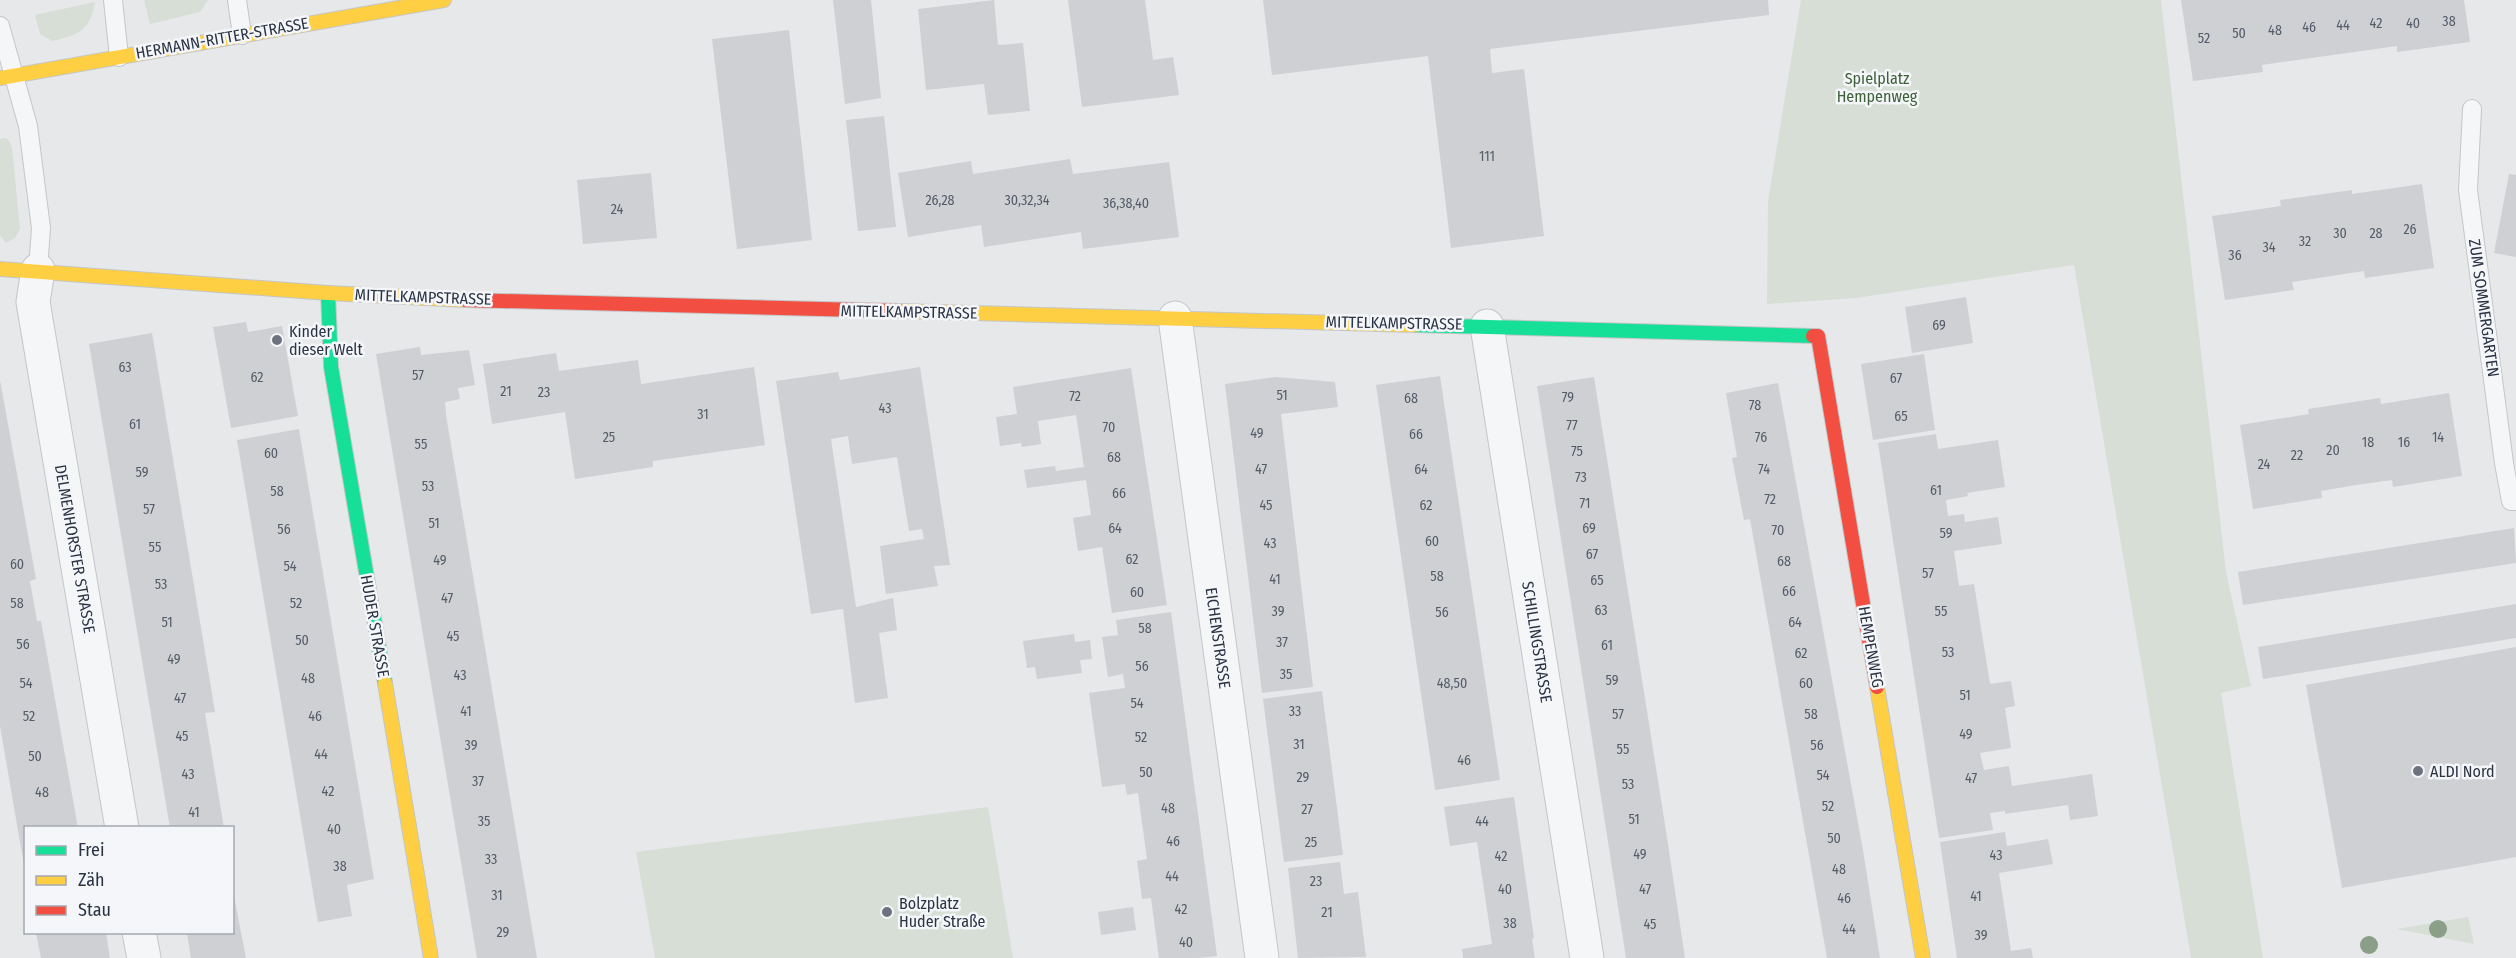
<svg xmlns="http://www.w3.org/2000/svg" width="2516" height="958" viewBox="0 0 2516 958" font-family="'Fira Sans Condensed',sans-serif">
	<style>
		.green { fill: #d6ded6 }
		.building { fill: #ced0d3 }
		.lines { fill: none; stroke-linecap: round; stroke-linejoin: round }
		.lane-casing { stroke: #c4c6c8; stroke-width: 20 }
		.street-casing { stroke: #c4c6c8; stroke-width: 35 }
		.fast-casing { stroke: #c4c6c8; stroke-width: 16 }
		.slow-casing { stroke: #c4c6c8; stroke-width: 16 }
		.jam-casing { stroke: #c4c6c8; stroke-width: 16 }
		.lane { stroke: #f5f6f7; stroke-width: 18 }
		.street { stroke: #f5f6f7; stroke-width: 33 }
		.fast { stroke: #16e098; stroke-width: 14 }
		.slow { stroke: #ffcf43; stroke-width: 14 }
		.jam { stroke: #f24e42; stroke-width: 14 }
		.tree { fill: #8a9e88 }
		.poi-dot { fill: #6c737f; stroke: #f4f6f9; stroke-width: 2 }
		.labels { text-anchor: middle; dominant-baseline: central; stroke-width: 5; stroke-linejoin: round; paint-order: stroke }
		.number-label { font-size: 14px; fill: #545c69 }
		.street-label { font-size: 16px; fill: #2b3445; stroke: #f4f6f9 }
		.park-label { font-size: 16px; fill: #3f6138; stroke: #f4f6f9 }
		.poi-label { font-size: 16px; fill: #2b3445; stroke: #f4f6f9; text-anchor: start }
	</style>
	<rect width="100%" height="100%" fill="#e6e8ea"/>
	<g class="green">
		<path d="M144 0H208L200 12 150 24Z"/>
		<path d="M1801 0H2161L2226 572 2251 686 2221 693 2263 958H2191L2074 265 1856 298 1767 304 1768 201Z"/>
		<path d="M95 2C90 31 78 35 52 41L40 34 35 15Z"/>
		<path d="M4 138 8 139 12 148 20 229 15 238 6 243 0 235V139Z"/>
		<path d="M988 807 1013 958H655L636 852Z"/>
		<path d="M2468 917 2474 944 2397 929Z"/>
	</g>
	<g class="building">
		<path d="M833 0H871L881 98 845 104Z"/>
		<path d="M994 0 998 45 1023 43 1030 111 988 115 984 84 926 90 918 9Z"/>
		<path d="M1068 0H1145L1153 60 1173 57 1179 95 1082 107Z"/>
		<path d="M1263 0H1768L1769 15 1490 49 1492 73 1524 69 1544 236 1451 248 1428 56 1272 75Z"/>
		<path d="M2181 0H2464L2470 42 2397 52V46L2297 60 2262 65 2263 72 2193 81Z"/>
		<path d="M789 30 812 240 737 249 712 39Z"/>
		<path d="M884 116 896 227 858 231 846 120Z"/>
		<path d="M1070 159 1073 174 1169 162 1179 237 1083 249 1081 232 984 247 981 225 908 237 898 173 971 161 973 174Z"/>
		<path d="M651 173 657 238 583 244 577 180Z"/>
		<path d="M2509 174 2516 175V257L2494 253Z"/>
		<path d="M2422 184 2434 268 2365 278 2364 271 2292 282 2294 290 2225 300 2212 216 2281 206 2280 200 2352 190V194Z"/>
		<path d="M1966 297 1973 343 1912 353 1905 307Z"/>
		<path d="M246 322 248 332 282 326 298 416 231 428 213 327Z"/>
		<path d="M152 333 215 712 205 713 224 828H170L89 344Z"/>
		<path d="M420 347 421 355 469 350 475 385 458 388 460 399 445 402 446 415 537 958H477L376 354Z"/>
		<path d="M556 353 559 371 638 360 641 384 754 367 765 445 653 461V467L575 479 565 412 492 424 483 364Z"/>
		<path d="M1924 354 1935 430 1873 440 1861 364Z"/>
		<path d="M920 367 950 565 934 566 938 586 886 594 880 546 924 539 922 529 909 531 897 457 852 464 848 436 831 439 856 607 893 598 897 630 879 633 888 698 855 703 843 609 811 614 776 381 838 372 840 380Z"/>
		<path d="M1131 368 1167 605 1112 613 1102 547 1078 551 1073 518 1091 515 1086 480 1027 488 1024 470 1055 466 1056 471 1084 467 1076 415 1038 421 1041 444 1022 447 1021 443 1000 446 996 417 1017 414 1013 387Z"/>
		<path d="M1440 376 1500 780 1435 790 1376 385Z"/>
		<path d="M1276 377 1335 382 1338 407 1281 414 1313 687 1262 693 1225 384Z"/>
		<path d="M1594 377 1666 831 1685 958H1626L1570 597 1537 386Z"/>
		<path d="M0 380 36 579 30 581 37 621H41L78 828H26L24 865 0 726Z"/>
		<path d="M1778 383 1863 850 1880 958H1827L1750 519 1744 520 1732 458 1737 457 1726 393Z"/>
		<path d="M2449 393 2462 476 2393 487 2392 480 2356 485 2321 491 2322 498 2253 509 2240 425 2309 414 2308 409 2380 398 2381 404Z"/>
		<path d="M299 429 374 879 347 885 352 916 318 922 237 440Z"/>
		<path d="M1936 434 1938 449 1998 440 2005 487 1967 493 1968 496 1946 500 1948 516 1964 514 1965 522 1998 517 2002 544 1954 551 1959 586 1974 584 1990 684 2011 681 2015 706 2005 708 2011 748 1980 753 1984 770 2009 766 2012 786 2092 774 2098 816 2070 820 2068 805 2005 814V811L1990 813 1993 830 1939 838 1878 443Z"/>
		<path d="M2514 528 2516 563 2243 605 2238 572Z"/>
		<path d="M2516 604V638L2263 679 2258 647Z"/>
		<path d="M1171 612 1217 956 1198 958H1159L1151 898 1142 899 1137 861 1147 859 1138 793 1127 795 1125 784 1102 787 1089 693 1125 688 1123 674 1108 677 1102 637 1118 635 1116 620Z"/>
		<path d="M1074 634 1075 642 1090 640 1092 659 1080 660 1082 673 1037 679 1035 667 1027 668 1023 641Z"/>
		<path d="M2516 647V857L2342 888 2306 685Z"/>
		<path d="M1322 691 1343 855 1284 862 1263 699Z"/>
		<path d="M1514 797 1534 938 1532 939 1535 958H1463L1462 949 1492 944 1477 842 1450 846 1444 807Z"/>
		<path d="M2005 832 2007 846 2048 839 2053 864 1999 873 2011 951 2031 948 2033 958H1957L1940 842Z"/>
		<path d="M1340 862 1344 894 1358 892 1366 957 1298 958 1288 868Z"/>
		<path d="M232 886 246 958H191L187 933H232Z"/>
		<path d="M1133 907 1136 930 1101 935 1098 912Z"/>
		<path d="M36 933H106L110 958H41Z"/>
	</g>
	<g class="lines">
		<defs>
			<g id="lane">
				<path d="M113 0 119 57"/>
				<path d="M237 0 242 35"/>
				<path d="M0 26 28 126 41 228 38 270"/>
				<path d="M2472 109 2468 190 2504 463 2511 501H2516"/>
			</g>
			<g id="street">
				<path d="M38 270 33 302 122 828"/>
				<path d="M1175 318 1262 958"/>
				<path d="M1487 326 1587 958"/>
				<path d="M139 932 144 958"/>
			</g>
			<g id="fast">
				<path d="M328 293 331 367 385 683"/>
				<path d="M1414 325 1813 336"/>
			</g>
			<g id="slow">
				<path d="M0 78 444 0"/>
				<path d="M0 269 328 293 465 300"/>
				<path d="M899 311 1414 325"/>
				<path d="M385 683 431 958"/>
				<path d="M1877 687 1923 958"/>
			</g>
			<g id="jam">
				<path d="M465 300 899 311"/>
				<path d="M1813 336H1818L1877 687"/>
			</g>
		</defs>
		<use href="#lane" class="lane-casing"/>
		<use href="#street" class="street-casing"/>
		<use href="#fast" class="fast-casing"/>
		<use href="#slow" class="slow-casing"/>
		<use href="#jam" class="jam-casing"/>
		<use href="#lane" class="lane"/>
		<use href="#street" class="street"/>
		<use href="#fast" class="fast"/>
		<use href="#slow" class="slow"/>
		<use href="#jam" class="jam"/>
	</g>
	<g class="tree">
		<circle cx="2438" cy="929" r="9"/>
		<circle cx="2369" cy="945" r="9"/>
	</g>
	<g class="poi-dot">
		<circle cx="277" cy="340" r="6"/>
		<circle cx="2418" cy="771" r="6"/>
		<circle cx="887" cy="912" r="6"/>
	</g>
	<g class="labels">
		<g class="number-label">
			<text x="2449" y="21">38</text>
			<text x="2376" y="23">42</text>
			<text x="2413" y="23">40</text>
			<text x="2343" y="25">44</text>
			<text x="2309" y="27">46</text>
			<text x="2275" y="30">48</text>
			<text x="2239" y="33">50</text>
			<text x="2204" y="38">52</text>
			<text x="1487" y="156">111</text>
			<text x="940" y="200">26,28</text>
			<text x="1027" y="200">30,32,34</text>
			<text x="1126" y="203">36,38,40</text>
			<text x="617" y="209">24</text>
			<text x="2410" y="229">26</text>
			<text x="2340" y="233">30</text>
			<text x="2376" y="233">28</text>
			<text x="2305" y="241">32</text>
			<text x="2269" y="247">34</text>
			<text x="2235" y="255">36</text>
			<text x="1939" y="325">69</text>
			<text x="125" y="367">63</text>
			<text x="418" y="375">57</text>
			<text x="257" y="377">62</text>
			<text x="1896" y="378">67</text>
			<text x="506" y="391">21</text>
			<text x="544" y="392">23</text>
			<text x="1282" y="395">51</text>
			<text x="1075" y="396">72</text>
			<text x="1568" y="397">79</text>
			<text x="1411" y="398">68</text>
			<text x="1755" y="405">78</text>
			<text x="885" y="408">43</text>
			<text x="703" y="414">31</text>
			<text x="1901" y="416">65</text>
			<text x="135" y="424">61</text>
			<text x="1572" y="425">77</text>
			<text x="1109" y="427">70</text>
			<text x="1257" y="433">49</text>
			<text x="1416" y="434">66</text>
			<text x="609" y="437">25</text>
			<text x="1761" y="437">76</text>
			<text x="2438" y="437">14</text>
			<text x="2368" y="442">18</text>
			<text x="2404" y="442">16</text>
			<text x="421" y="444">55</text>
			<text x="2333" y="450">20</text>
			<text x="1577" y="451">75</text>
			<text x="271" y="453">60</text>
			<text x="2297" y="455">22</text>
			<text x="1114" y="457">68</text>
			<text x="2264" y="464">24</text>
			<text x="1261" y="469">47</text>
			<text x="1421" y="469">64</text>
			<text x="1764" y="469">74</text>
			<text x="142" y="472">59</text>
			<text x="1581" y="477">73</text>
			<text x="428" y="486">53</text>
			<text x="1936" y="490">61</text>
			<text x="277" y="491">58</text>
			<text x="1119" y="493">66</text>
			<text x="1770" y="499">72</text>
			<text x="1585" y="503">71</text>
			<text x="1266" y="505">45</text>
			<text x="1426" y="505">62</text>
			<text x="149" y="509">57</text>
			<text x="434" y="523">51</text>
			<text x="1115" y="528">64</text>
			<text x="1589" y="528">69</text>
			<text x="284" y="529">56</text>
			<text x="1778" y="530">70</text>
			<text x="1946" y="533">59</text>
			<text x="1432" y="541">60</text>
			<text x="1270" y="543">43</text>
			<text x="155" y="547">55</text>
			<text x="1592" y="554">67</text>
			<text x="1132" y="559">62</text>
			<text x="440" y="560">49</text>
			<text x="1784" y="561">68</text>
			<text x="17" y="564">60</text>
			<text x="290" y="566">54</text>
			<text x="1928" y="573">57</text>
			<text x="1437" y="576">58</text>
			<text x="1275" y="579">41</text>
			<text x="1597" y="580">65</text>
			<text x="161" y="584">53</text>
			<text x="1789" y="591">66</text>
			<text x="1137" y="592">60</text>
			<text x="447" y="598">47</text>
			<text x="17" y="603">58</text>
			<text x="296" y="603">52</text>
			<text x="1601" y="610">63</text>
			<text x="1278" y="611">39</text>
			<text x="1941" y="611">55</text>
			<text x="1442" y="612">56</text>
			<text x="167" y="622">51</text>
			<text x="1795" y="622">64</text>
			<text x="1145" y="628">58</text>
			<text x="453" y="636">45</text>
			<text x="302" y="640">50</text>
			<text x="1282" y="642">37</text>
			<text x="23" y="644">56</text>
			<text x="1607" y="645">61</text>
			<text x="1948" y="652">53</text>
			<text x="1801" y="653">62</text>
			<text x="174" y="659">49</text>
			<text x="1142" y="666">56</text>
			<text x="1286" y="674">35</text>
			<text x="460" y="675">43</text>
			<text x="308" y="678">48</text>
			<text x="1612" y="680">59</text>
			<text x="26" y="683">54</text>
			<text x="1452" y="683">48,50</text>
			<text x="1806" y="683">60</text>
			<text x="1965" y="695">51</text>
			<text x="180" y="698">47</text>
			<text x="1137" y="703">54</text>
			<text x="466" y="711">41</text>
			<text x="1295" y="711">33</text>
			<text x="1618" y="714">57</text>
			<text x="1811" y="714">58</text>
			<text x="29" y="716">52</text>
			<text x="315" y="716">46</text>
			<text x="1966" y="734">49</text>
			<text x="182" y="736">45</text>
			<text x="1141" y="737">52</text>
			<text x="1299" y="744">31</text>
			<text x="471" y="745">39</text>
			<text x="1817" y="745">56</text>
			<text x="1623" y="749">55</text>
			<text x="321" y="754">44</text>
			<text x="35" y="756">50</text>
			<text x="1464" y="760">46</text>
			<text x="1146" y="772">50</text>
			<text x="188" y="774">43</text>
			<text x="1823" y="775">54</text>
			<text x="1303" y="777">29</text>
			<text x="1971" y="778">47</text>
			<text x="478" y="781">37</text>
			<text x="1628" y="784">53</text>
			<text x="328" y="791">42</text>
			<text x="42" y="792">48</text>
			<text x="1828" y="806">52</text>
			<text x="1168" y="808">48</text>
			<text x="1307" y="809">27</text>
			<text x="194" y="812">41</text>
			<text x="1634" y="819">51</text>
			<text x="484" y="821">35</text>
			<text x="1482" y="821">44</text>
			<text x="334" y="829">40</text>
			<text x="1834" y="838">50</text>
			<text x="1173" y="841">46</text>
			<text x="1311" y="842">25</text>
			<text x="1640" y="854">49</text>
			<text x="1996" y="855">43</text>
			<text x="1501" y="856">42</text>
			<text x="491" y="859">33</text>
			<text x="340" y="866">38</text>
			<text x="1839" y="869">48</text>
			<text x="1172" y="876">44</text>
			<text x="1316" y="881">23</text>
			<text x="1505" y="889">40</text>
			<text x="1645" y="889">47</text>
			<text x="497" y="895">31</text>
			<text x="1976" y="896">41</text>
			<text x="1844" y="898">46</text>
			<text x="1181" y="909">42</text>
			<text x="1327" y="912">21</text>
			<text x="1510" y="923">38</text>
			<text x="1650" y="924">45</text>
			<text x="1849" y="929">44</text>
			<text x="503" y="932">29</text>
			<text x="1981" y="935">39</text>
			<text x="1186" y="942">40</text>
		</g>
		<g class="street-label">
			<text transform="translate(222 38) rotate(-10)">HERMANN-RITTER-STRASSE</text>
			<text transform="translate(423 297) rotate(2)">MITTELKAMPSTRASSE</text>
			<text transform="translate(2484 308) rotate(82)">ZUM SOMMERGARTEN</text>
			<text transform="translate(909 312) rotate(1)">MITTELKAMPSTRASSE</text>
			<text transform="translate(1394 323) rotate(1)">MITTELKAMPSTRASSE</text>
			<text transform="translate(75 549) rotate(80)">DELMENHORSTER STRASSE</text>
			<text transform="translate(375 626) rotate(80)">HUDER STRASSE</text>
			<text transform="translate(1218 638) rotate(82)">EICHENSTRASSE</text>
			<text transform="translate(1537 642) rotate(81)">SCHILLINGSTRASSE</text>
			<text transform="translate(1871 647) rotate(80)">HEMPENWEG</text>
		</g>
		<g class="park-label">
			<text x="1877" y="78">Spielplatz<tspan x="1877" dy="18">Hempenweg</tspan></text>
		</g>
		<g class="poi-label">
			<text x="289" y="331">Kinder<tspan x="289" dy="18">dieser Welt</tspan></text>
			<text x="2430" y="771">ALDI Nord</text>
			<text x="899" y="903">Bolzplatz<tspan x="899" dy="18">Huder Straße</tspan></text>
		</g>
	</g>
	<rect x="24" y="826" width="210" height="108" fill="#f4f6f9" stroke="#a4a8b1" stroke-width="1.5"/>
	<rect x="36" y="846" width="30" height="9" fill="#16e098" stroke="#a4a8b1" stroke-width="1.5"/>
	<text x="78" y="856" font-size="18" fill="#2b3445">Frei</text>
	<rect x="36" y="876" width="30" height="9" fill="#ffcf43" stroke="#a4a8b1" stroke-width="1.5"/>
	<text x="78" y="886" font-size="18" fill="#2b3445">Zäh</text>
	<rect x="36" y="906" width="30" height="9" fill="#f24e42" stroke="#a4a8b1" stroke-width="1.5"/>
	<text x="78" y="916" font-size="18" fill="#2b3445">Stau</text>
</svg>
